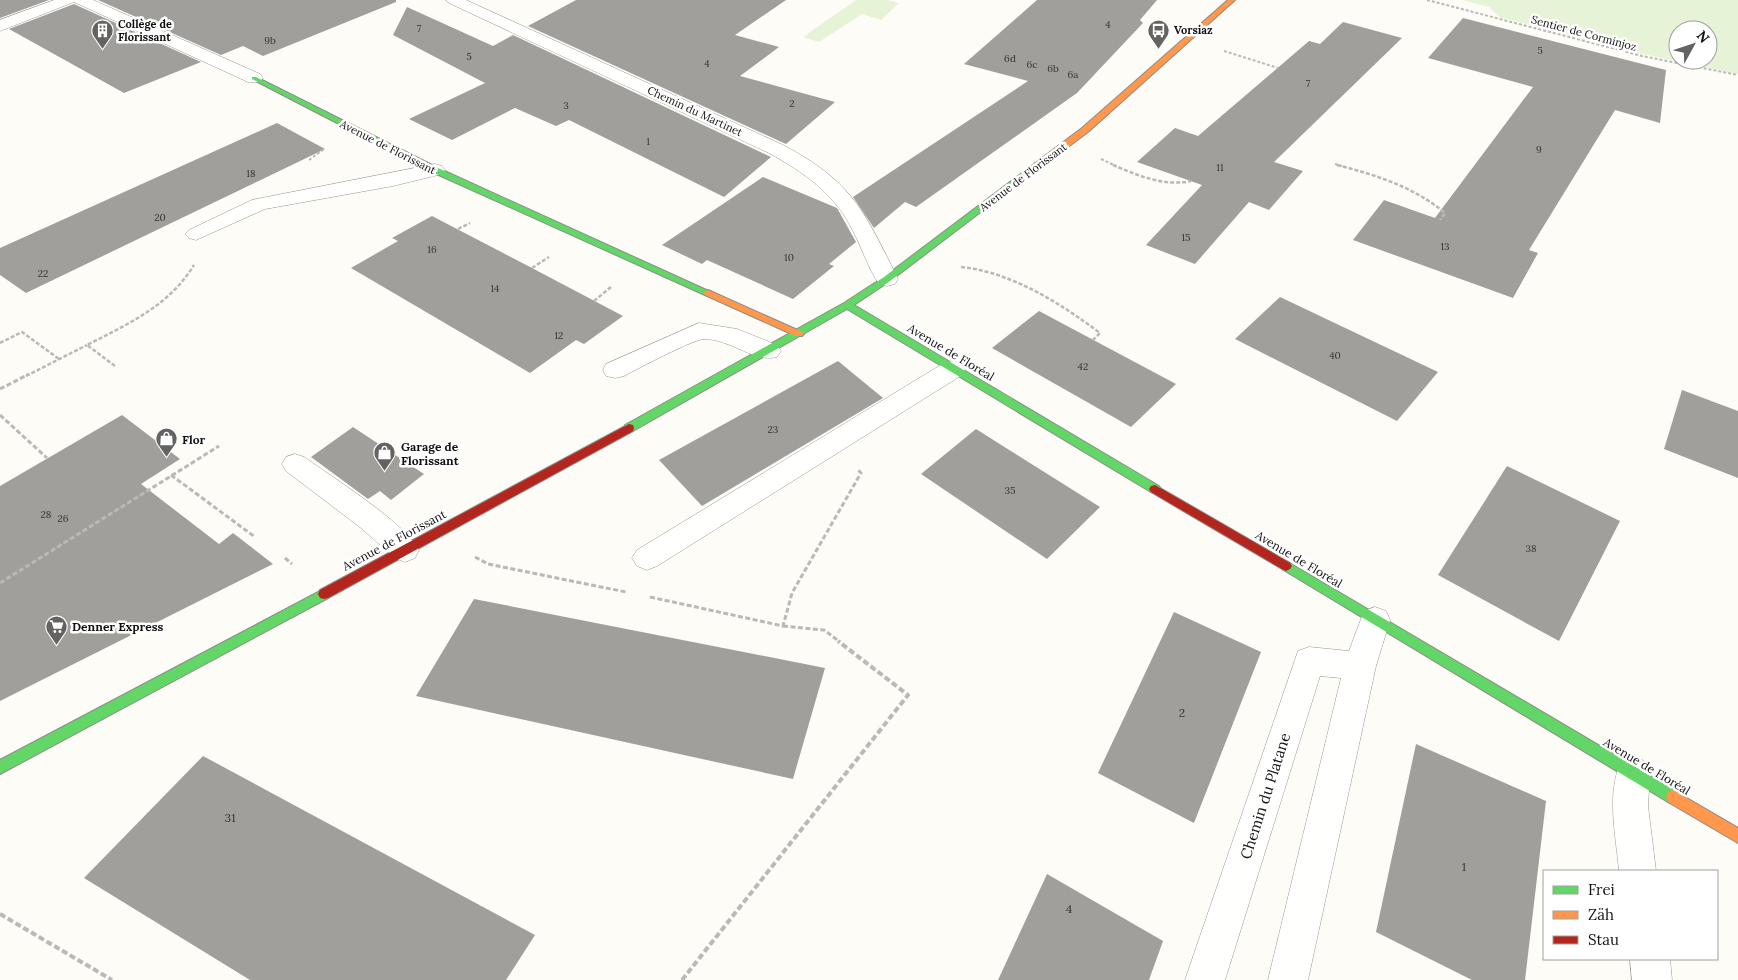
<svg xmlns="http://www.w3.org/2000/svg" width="1738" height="980" viewBox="0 0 1738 980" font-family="Lora,serif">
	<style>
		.green { fill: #e7f3d7; fill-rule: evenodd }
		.building { fill: #a19f9c }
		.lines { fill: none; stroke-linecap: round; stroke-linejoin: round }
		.lane-casing { stroke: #979795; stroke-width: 1 }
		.street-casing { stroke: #979795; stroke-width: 1 }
		.fast-casing { stroke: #8e8d8b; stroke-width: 2 }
		.slow-casing { stroke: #8e8d8b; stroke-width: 2 }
		.jam-casing { stroke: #8e8d8b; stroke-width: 2 }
		.path-far3 { stroke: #b9b9b8; stroke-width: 2; stroke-dasharray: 3 2; stroke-linecap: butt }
		.path-far2 { stroke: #b9b9b8; stroke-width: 2.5; stroke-dasharray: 4 2; stroke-linecap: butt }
		.path-far1 { stroke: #b9b9b8; stroke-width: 3; stroke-dasharray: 5 2.5; stroke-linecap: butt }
		.path { stroke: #b9b9b8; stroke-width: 4; stroke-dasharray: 6 3; stroke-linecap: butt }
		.lane { fill: #fffffe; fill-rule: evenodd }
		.street { fill: #fffffe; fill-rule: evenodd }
		.fast { fill: #63d668; fill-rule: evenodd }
		.slow { fill: #ff974d; fill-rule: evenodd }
		.jam { fill: #b3261e; fill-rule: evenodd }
		.labels { text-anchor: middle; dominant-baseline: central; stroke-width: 5; stroke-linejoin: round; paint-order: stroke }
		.number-label { font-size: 10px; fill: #353434 }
		.far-poi-label { font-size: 11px; font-weight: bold; fill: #111; stroke: #fff; text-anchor: start }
		.far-street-label { font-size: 11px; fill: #111; stroke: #fff }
		.street-label { font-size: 12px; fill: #111; stroke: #fff }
		.poi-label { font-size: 12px; font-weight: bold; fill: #111; stroke: #fff; text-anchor: start }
		.near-number-label { font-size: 12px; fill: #353434 }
		.near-street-label { font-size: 15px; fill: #111; stroke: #fff }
	</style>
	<rect width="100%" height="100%" fill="#fdfcf7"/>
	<g class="green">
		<path d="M856 0H887L899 3 881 20 862 14 819 42 803 37Z"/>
		<path d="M1462 0H1738V74L1638 53 1499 17 1489 7ZM1678 30H1708V60H1678Z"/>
	</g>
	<g class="building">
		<path d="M0 0H49L0 18Z"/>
		<path d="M98 0H396V2L263 56 243 46 221 55Z"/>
		<path d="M576 0H786L735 35 779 47 740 76 835 102 786 144 528 26Z"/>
		<path d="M1037 0H1157L1140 20 1143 23 1077 93 916 207 905 202 874 228 853 197 1028 81 964 64Z"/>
		<path d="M74 4 201 62 124 93 9 29Z"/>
		<path d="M407 7 493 46 513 35 771 157 724 197 569 120 556 126 515 108 452 140 409 119 485 83 393 35Z"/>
		<path d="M1463 18 1666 70 1660 123 1615 110 1529 250 1538 253 1513 298 1353 240 1384 200 1435 218 1533 87 1428 58Z"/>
		<path d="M1343 22 1402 38 1274 162 1303 171 1269 210 1249 202 1195 264 1146 245 1202 185 1137 162 1175 128 1198 136 1309 41 1320 44Z"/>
		<path d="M277 123 325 149 26 293 0 275V248Z"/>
		<path d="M763 177 837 208 856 242 829 264 834 266 793 299 707 260 702 264 662 245Z"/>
		<path d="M432 216 532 268 623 316 584 344 576 340 530 373 351 268 398 241 392 238Z"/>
		<path d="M1280 297 1438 372 1397 421 1235 339Z"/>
		<path d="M1039 311 1176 384 1131 427 992 348Z"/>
		<path d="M838 361 883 398 702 506 659 460Z"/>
		<path d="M1682 390 1738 411V478L1664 449Z"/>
		<path d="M122 415 180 459 141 484 219 544 233 533 273 564 0 701V486Z"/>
		<path d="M353 427 424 474 391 500 380 491 368 499 311 457Z"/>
		<path d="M976 429 1100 507 1047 559 921 474Z"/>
		<path d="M1507 466 1620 521 1559 641 1438 575Z"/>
		<path d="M474 599 825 668 793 779 416 696Z"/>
		<path d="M1174 612 1261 652 1194 823 1098 773Z"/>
		<path d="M1416 744 1546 801 1525 980H1472L1376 932Z"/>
		<path d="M203 756 535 935 506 980H250L84 878Z"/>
		<path d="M1047 874 1163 941 1149 980H998Z"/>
	</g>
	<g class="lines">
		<defs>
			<g id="lane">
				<path d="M54 0H93L260 74 263 78 260 82H248L74 2 0 31V20Z"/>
				<path d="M435 164 442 166 445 170 442 174 393 186 265 209 196 240 189 238 185 234 189 230 252 200Z"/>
				<path d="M699 323 737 329 777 345 781 351 777 357C755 363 730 339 704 339 694 339 637 369 624 376L615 378 606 376 603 370 606 364Z"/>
				<path d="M295 454 304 457C332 477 405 523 419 550L415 558 405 562 395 558 361 528 286 471 282 464 286 457Z"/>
				<path d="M1633 757 1645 761 1650 773 1648 806 1656 871H1619C1616 835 1606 795 1621 761Z"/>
				<path d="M1630 959H1670L1672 980H1632Z"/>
			</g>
			<g id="street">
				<path d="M446 0H466L783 145C853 182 864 211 898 279L895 284 887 286 879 284C868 268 862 248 853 231 835 194 805 173 769 153L449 3Z"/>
				<path d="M953 361 962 363 965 369 962 375 657 566 647 570 637 566 632 558 637 550 944 363Z"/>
				<path d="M1375 607 1386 611 1390 620 1376 666 1308 980H1268L1341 678 1320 676 1225 980H1185L1298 651 1309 647 1349 651 1364 611Z"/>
			</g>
			<g id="fast">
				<path d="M252 77H256L438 168 713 293 708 296 705 295 432 172 252 79Z"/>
				<path d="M1030 167 1037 169 890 281 854 305 1159 486 1161 489 1159 492H1151L847 309 633 431H625L624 428 625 425 844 303 884 277Z"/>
				<path d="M1286 561 1678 792 1680 797 1678 802 1673 804 1668 802 1282 569 1280 566 1282 563Z"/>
				<path d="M324 589 328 590 330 594 328 598 0 774V760Z"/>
			</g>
			<g id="slow">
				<path d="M1228 0H1235L1088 132 1036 171H1030V167L1082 128Z"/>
				<path d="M708 290 802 332 804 334 802 336H796L705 295 703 293Z"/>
				<path d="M1673 790 1738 828V843L1668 802 1666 797 1668 792Z"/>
			</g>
			<g id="jam">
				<path d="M629 424 633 425 634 428 633 431 328 598 324 599 320 598 318 594 320 590Z"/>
				<path d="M1155 485 1290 563 1292 566 1290 569 1286 571 1282 569 1151 492 1149 489 1151 486Z"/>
			</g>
		</defs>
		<use href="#lane" class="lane-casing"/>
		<use href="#street" class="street-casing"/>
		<use href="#fast" class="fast-casing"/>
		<use href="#slow" class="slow-casing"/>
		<use href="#jam" class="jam-casing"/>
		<g class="path-far3">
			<path d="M1427 0 1642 56 1738 75"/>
			<path d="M1224 51 1278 68"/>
			<path d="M1101 159 1116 166"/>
			<path d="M309 160 324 149"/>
			<path d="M1335 164 1342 166"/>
		</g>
		<g class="path-far2">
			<path d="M1113 165C1137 175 1164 187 1191 181"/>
			<path d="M1337 165C1376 175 1414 187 1445 213L1440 220"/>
			<path d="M458 229 470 223"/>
			<path d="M961 267C1011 272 1060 303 1100 333L1093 340"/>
			<path d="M532 268 549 257"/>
			<path d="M594 301 611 287"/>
			<path d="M0 343 22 332 59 359"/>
			<path d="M115 366 87 345C128 324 169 306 194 265"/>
			<path d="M26 376 87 345"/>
		</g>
		<g class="path-far1">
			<path d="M0 389 29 374"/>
			<path d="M0 415 47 458"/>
			<path d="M171 475 255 537"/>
			<path d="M475 557 488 564 626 592"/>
			<path d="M285 558 292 564"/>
			<path d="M0 583 219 446"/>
			<path d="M650 597 783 626 792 593 861 473 858 470"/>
			<path d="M783 626 824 630 840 642"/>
		</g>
		<g class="path">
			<path d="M0 914 112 980"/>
			<path d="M682 980 908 695 838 641"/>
		</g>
		<use href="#lane" class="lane"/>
		<use href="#street" class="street"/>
		<use href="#fast" class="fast"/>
		<use href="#slow" class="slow"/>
		<use href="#jam" class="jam"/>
	</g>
	<defs>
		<symbol id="building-pin" viewBox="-11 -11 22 30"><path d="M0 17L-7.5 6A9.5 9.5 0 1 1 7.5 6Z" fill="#646362" stroke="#fff"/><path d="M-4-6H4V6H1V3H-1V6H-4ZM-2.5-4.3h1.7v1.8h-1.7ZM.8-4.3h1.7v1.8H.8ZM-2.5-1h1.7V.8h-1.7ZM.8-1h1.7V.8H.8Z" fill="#fff"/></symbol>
		<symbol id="bus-pin" viewBox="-11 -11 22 30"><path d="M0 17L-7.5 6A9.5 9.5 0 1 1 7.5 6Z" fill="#646362" stroke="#fff"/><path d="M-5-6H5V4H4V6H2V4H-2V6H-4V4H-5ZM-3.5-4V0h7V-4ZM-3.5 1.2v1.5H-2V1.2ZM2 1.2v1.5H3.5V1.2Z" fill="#fff"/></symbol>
		<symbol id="shop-pin" viewBox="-11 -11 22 30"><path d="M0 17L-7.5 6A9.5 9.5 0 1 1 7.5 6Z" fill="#646362" stroke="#fff"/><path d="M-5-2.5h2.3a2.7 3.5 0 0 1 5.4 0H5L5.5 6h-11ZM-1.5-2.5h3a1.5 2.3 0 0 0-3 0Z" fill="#fff"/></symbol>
		<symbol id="supermarket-pin" viewBox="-11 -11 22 30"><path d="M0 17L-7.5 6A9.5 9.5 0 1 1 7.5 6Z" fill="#646362" stroke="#fff"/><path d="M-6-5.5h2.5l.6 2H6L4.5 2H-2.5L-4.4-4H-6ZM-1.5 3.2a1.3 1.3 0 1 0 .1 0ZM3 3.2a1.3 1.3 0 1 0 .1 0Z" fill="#fff"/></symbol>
	</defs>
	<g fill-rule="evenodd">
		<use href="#building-pin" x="90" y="18" width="25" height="34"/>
		<use href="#bus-pin" x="1146" y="18" width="25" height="34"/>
		<use href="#shop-pin" x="154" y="426" width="25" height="34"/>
		<use href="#shop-pin" x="372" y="440" width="25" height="34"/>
		<use href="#supermarket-pin" x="44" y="614" width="25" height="34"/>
	</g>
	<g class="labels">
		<g class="number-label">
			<text x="1108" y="24">4</text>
			<text x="419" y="28">7</text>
			<text x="270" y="40">9b</text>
			<text x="1540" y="50">5</text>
			<text x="469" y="56">5</text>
			<text x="1010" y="58">6d</text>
			<text x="707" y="63">4</text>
			<text x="1032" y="64">6c</text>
			<text x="1053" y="68">6b</text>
			<text x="1073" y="74">6a</text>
			<text x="1308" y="83">7</text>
			<text x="792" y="103">2</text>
			<text x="566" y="105">3</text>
			<text x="648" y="141">1</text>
			<text x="1539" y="149">9</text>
			<text x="1220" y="167">11</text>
			<text x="251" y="173">18</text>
			<text x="160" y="217">20</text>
			<text x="1186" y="237">15</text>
			<text x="1445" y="246">13</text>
			<text x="432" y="249">16</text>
			<text x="789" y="257">10</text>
			<text x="43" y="273">22</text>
			<text x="495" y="288">14</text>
			<text x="559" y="335">12</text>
			<text x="1335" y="355">40</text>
			<text x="1083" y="366">42</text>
			<text x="773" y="429">23</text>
			<text x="1010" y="490">35</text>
			<text x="46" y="514">28</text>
			<text x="63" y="518">26</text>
			<text x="1531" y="548">38</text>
		</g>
		<g class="far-poi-label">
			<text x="118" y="24">Collège de<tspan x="118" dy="13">Florissant</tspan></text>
			<text x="1174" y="30">Vorsiaz</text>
		</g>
		<g class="far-street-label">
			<text transform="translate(1584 33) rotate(15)">Sentier de Corminjoz</text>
			<text transform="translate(695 111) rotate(25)">Chemin du Martinet</text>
			<text transform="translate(388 147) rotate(27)">Avenue de Florissant</text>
			<text transform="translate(1023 177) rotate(-37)">Avenue de Florissant</text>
		</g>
		<g class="street-label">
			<text transform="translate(951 352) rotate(31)">Avenue de Floréal</text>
			<text transform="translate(394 540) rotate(-28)">Avenue de Florissant</text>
			<text transform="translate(1299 559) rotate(31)">Avenue de Floréal</text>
			<text transform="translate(1647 766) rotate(31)">Avenue de Floréal</text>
		</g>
		<g class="poi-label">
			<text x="182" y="439">Flor</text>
			<text x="401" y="446">Garage de<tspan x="401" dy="14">Florissant</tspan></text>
			<text x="72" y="626">Denner Express</text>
		</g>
		<g class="near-number-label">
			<text x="1182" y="712">2</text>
			<text x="230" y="817">31</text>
			<text x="1464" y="866">1</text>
			<text x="1069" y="908">4</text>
		</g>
		<g class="near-street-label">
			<text transform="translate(1265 796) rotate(-72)">Chemin du Platane</text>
		</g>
	</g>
	<rect x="1543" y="870" width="175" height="90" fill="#ffffff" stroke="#a0a0a0"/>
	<rect x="1553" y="886" width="25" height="8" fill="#63d668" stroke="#a0a0a0"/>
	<text x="1588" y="895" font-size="15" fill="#111111">Frei</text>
	<rect x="1553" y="911" width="25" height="8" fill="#ff974d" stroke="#a0a0a0"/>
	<text x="1588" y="920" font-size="15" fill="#111111">Zäh</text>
	<rect x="1553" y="936" width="25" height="8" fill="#b3261e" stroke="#a0a0a0"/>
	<text x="1588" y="945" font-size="15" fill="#111111">Stau</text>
	<g transform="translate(1693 45) rotate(50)"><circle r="24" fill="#ffffff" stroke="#a0a0a0"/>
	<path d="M0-4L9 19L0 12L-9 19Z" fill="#646362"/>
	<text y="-8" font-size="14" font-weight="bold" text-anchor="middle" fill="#111111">N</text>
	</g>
</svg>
